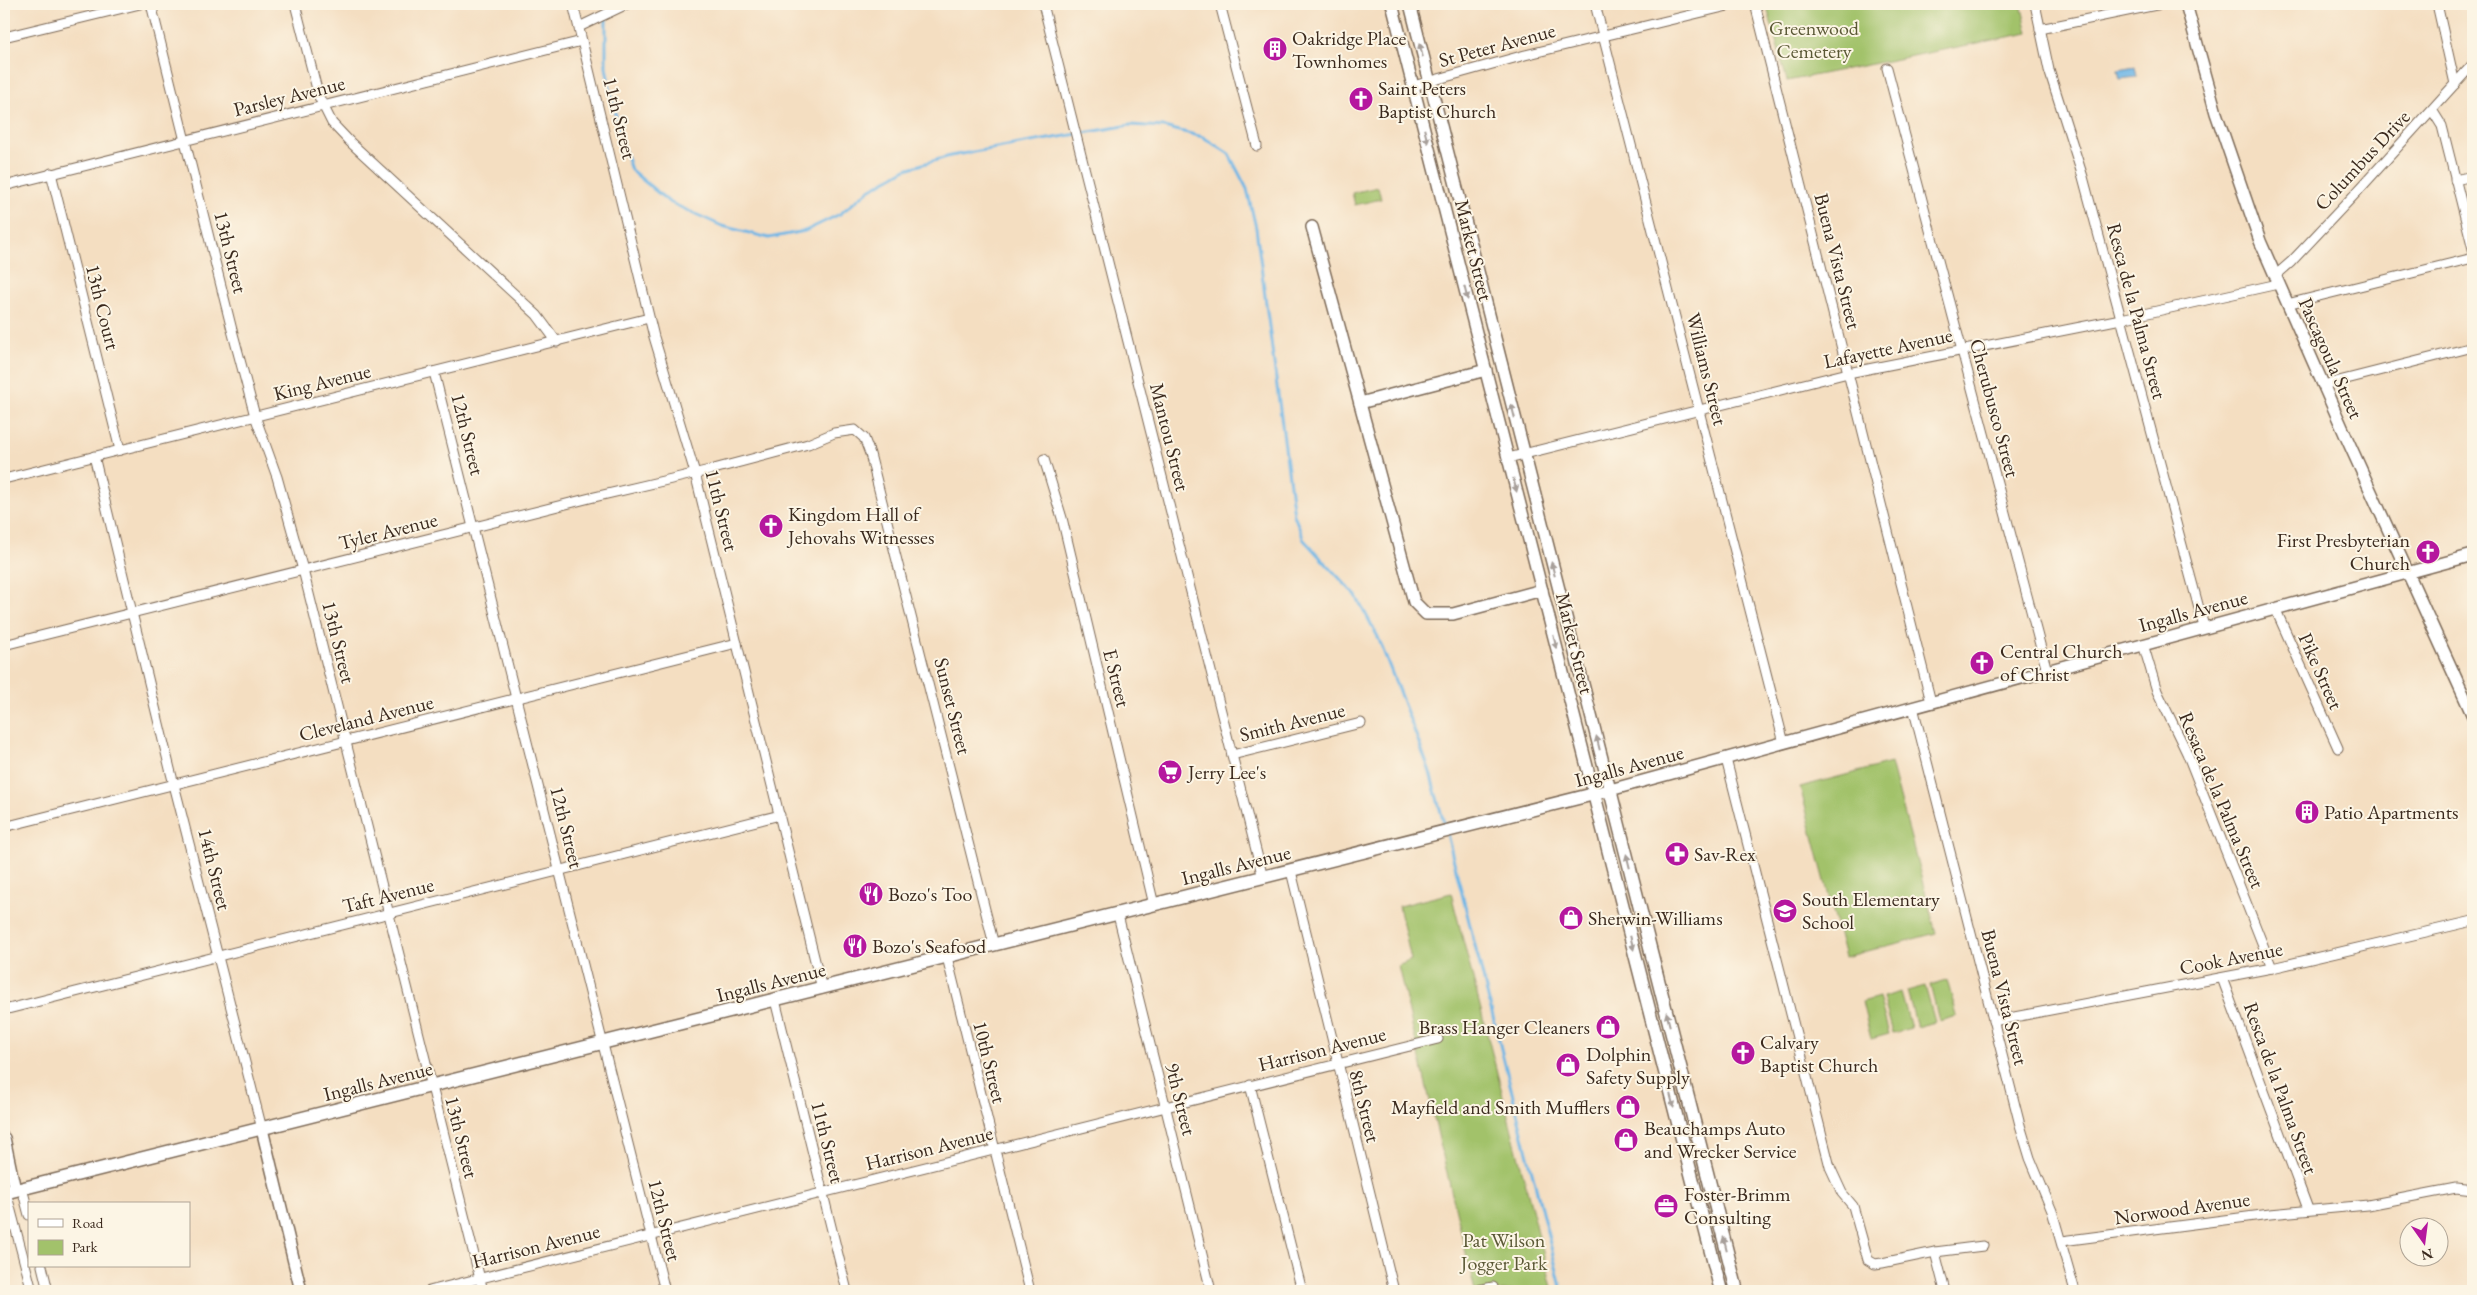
<svg xmlns="http://www.w3.org/2000/svg" width="2477" height="1295" viewBox="0 0 2477 1295" font-family="'EB Garamond',serif">
	<style>
		.green { fill: #a2c26b; stroke: #6e7644 }
		.water { fill: #6eb6e6; stroke: #547082 }
		.lines { fill: none; stroke-linecap: round; stroke-linejoin: round }
		.stream { stroke: #6eb6e6; stroke-width: 3 }
		.minor-casing { stroke: #7c6957; stroke-width: 11 }
		.tertiary-casing { stroke: #7c6957; stroke-width: 14 }
		.secondary-casing { stroke: #7c6957; stroke-width: 15 }
		.minor { stroke: #fff; stroke-width: 9 }
		.tertiary { stroke: #fff; stroke-width: 11 }
		.secondary { stroke: #fff; stroke-width: 12 }
		.oneway { fill: #a79f9a }
		.labels { text-anchor: middle; dominant-baseline: central; stroke-width: 4; stroke-linejoin: round; paint-order: stroke }
		.park-label { font-size: 20px; fill: #5a5835; stroke: #fcf5e5 }
		.poi-label { font-size: 20px; fill: #3b2a1e; stroke: #fcf5e5; text-anchor: start }
		.street-label { font-size: 20px; fill: #3b2a1e; stroke: #fcf5e5 }
	</style>
	<rect width="100%" height="100%" fill="#fcf5e5"/>
	<filter id="ink" filterUnits="userSpaceOnUse"><feTurbulence type="fractalNoise" baseFrequency=".02" numOctaves="2"/><feDisplacementMap in="SourceGraphic" scale="10" xChannelSelector="R" yChannelSelector="G"/><feConvolveMatrix kernelMatrix="1 2 1 2 8 2 1 2 1" color-interpolation-filters="sRGB"/></filter>
	<filter id="wash" filterUnits="userSpaceOnUse"><feTurbulence type="fractalNoise" baseFrequency=".0096" numOctaves="4" result="noise"/><feDisplacementMap in="SourceGraphic" scale="20" xChannelSelector="R" yChannelSelector="G"/><feGaussianBlur stdDeviation="1.12" result="paint"/><feColorMatrix in="noise" values="0 0 0 0 0 0 0 0 0 0 0 0 0 0 0 0 0 1.4 0 .05"/><feComposite in="paint" operator="in"/></filter>
	<g filter="url(#wash)">
		<rect width="100%" height="100%" fill="#f4dec1"/>
		<g class="green">
			<path d="M1766 4H2021L2028 33 1787 81Z"/>
			<path d="M1378 187 1381 199 1355 205 1352 193Z"/>
			<path d="M1891 763 1936 933 1845 957 1800 787Z"/>
			<path d="M1451 893 1553 1291H1475L1398 966 1411 960 1399 906Z"/>
			<path d="M1947 980 1957 1016 1939 1021 1930 985Z"/>
			<path d="M1925 986 1935 1022 1917 1027 1907 991Z"/>
			<path d="M1901 992 1911 1028 1893 1033 1883 997Z"/>
			<path d="M1879 997 1889 1034 1871 1039 1862 1002Z"/>
		</g>
		<path class="water" d="M2135 67 2137 77 2120 79 2118 70Z"/>
		<g class="lines">
			<g class="stream">
				<path d="M606 4V67L611 94 622 143 631 170 669 202 722 226 769 238 805 231 840 214 869 190 906 169 950 156 1130 125 1164 127 1203 137 1229 154 1247 189 1256 228 1294 515 1304 540 1356 596 1378 637 1429 769 1445 827"/>
				<path d="M1447 834 1562 1291"/>
			</g>
		</g>
	</g>
	<g filter="url(#ink)">
		<g class="lines">
			<defs>
				<g id="minor">
					<path d="M151 4 232 330 255 416 277 477 303 570 483 1291"/>
					<path d="M295 4 319 97 332 123 350 142 537 315 557 342"/>
					<path d="M573 4 654 337 695 473 822 989"/>
					<path d="M1043 4 1263 878"/>
					<path d="M1220 4 1257 146"/>
					<path d="M1595 4 1784 743"/>
					<path d="M1755 4 1931 702"/>
					<path d="M2035 4 2049 70 2083 177 2204 627"/>
					<path d="M2437 4 2455 84"/>
					<path d="M579 27 627 4"/>
					<path d="M2040 29 2161 4"/>
					<path d="M4 37 140 4"/>
					<path d="M1887 68 2047 671"/>
					<path d="M1413 86 1525 55 1736 4"/>
					<path d="M2432 110 2442 126 2473 249"/>
					<path d="M51 173 120 450"/>
					<path d="M2455 180 2473 176"/>
					<path d="M4 186 582 41"/>
					<path d="M2275 276 2291 262 2357 192 2473 64"/>
					<path d="M2287 304 2473 258"/>
					<path d="M434 372 665 1291"/>
					<path d="M2323 385 2473 347"/>
					<path d="M94 456 170 769 262 1129"/>
					<path d="M1508 458 1848 373 2121 319 2278 284"/>
					<path d="M1044 459 1062 518 1154 905"/>
					<path d="M4 479 649 318"/>
					<path d="M2275 608 2338 748"/>
					<path d="M2143 644 2157 691 2187 753 2272 968"/>
					<path d="M4 645 590 498 710 470 808 444 834 433 855 430 864 438 870 454 994 945"/>
					<path d="M1913 707 2020 1125 2030 1158 2052 1211 2075 1291"/>
					<path d="M1232 755 1361 723"/>
					<path d="M1726 759 1830 1167 1842 1193 1853 1206 1868 1260 1875 1264 1882 1263 1935 1252 1983 1246"/>
					<path d="M4 827 737 643"/>
					<path d="M1291 871 1394 1291"/>
					<path d="M1118 915 1211 1291"/>
					<path d="M947 957 1030 1291"/>
					<path d="M2222 978 2308 1209"/>
					<path d="M775 1000 847 1291"/>
					<path d="M4 1010 780 815"/>
					<path d="M1993 1021 2272 968 2473 921"/>
					<path d="M1250 1085 1302 1291"/>
					<path d="M22 1188 29 1215"/>
					<path d="M6 1192 32 1291"/>
					<path d="M2062 1241 2270 1214 2368 1205 2456 1188 2473 1190"/>
					<path d="M1935 1252 1945 1291"/>
					<path d="M42 1266 48 1291"/>
					<path d="M429 1291 1438 1039"/>
					<path d="M1472 1291 1493 1287"/>
				</g>
				<g id="tertiary">
					<path d="M1392 4 1594 794"/>
					<path d="M1410 4 1610 790 2473 555"/>
					<path d="M2186 4 2216 113 2260 241 2348 441 2473 716"/>
					<path d="M1312 227 1414 602 1426 614H1453L1542 590"/>
					<path d="M1360 403 1486 370"/>
					<path d="M262 1129 301 1291"/>
					<path d="M4 1138 15 1190"/>
				</g>
				<g id="secondary">
					<path d="M1594 794 1721 1291"/>
					<path d="M4 1193 1610 790 1737 1291"/>
				</g>
			</defs>
			<use href="#minor" class="minor-casing"/>
			<use href="#tertiary" class="tertiary-casing"/>
			<use href="#secondary" class="secondary-casing"/>
			<use href="#minor" class="minor"/>
			<use href="#tertiary" class="tertiary"/>
			<use href="#secondary" class="secondary"/>
		</g>
		<defs><path id="oneway-solid" d="M-6-.8H1V-3.2L6.5 0L1 3.2V.8H-6Z" transform="scale(1.25)"/></defs>
		<g class="oneway">
			<use href="#oneway-solid" transform="translate(1421 50) rotate(-104)"/>
			<use href="#oneway-solid" transform="translate(1426 136) rotate(76)"/>
			<use href="#oneway-solid" transform="translate(1466 293) rotate(76)"/>
			<use href="#oneway-solid" transform="translate(1513 411) rotate(-104)"/>
			<use href="#oneway-solid" transform="translate(1515 485) rotate(76)"/>
			<use href="#oneway-solid" transform="translate(1553 569) rotate(-104)"/>
			<use href="#oneway-solid" transform="translate(1555 642) rotate(76)"/>
			<use href="#oneway-solid" transform="translate(1598 743) rotate(-104)"/>
			<use href="#oneway-solid" transform="translate(1628 861) rotate(-104)"/>
			<use href="#oneway-solid" transform="translate(1632 943) rotate(76)"/>
			<use href="#oneway-solid" transform="translate(1668 1019) rotate(-104)"/>
			<use href="#oneway-solid" transform="translate(1672 1101) rotate(76)"/>
			<use href="#oneway-solid" transform="translate(1725 1244) rotate(-104)"/>
		</g>
	</g>
	<defs>
		<symbol id="building-disc" viewBox="-11 -11 22 22"><circle r="9.5" fill="#b5179e" stroke="#fcf5e5"/><path d="M-4-6H4V6H1V3H-1V6H-4ZM-2.5-4.3h1.7v1.8h-1.7ZM.8-4.3h1.7v1.8H.8ZM-2.5-1h1.7V.8h-1.7ZM.8-1h1.7V.8H.8Z" fill="#fff"/></symbol>
		<symbol id="church-disc" viewBox="-11 -11 22 22"><circle r="9.5" fill="#b5179e" stroke="#fcf5e5"/><path d="M-1.2-6h2.4v3.5h3.3v2.4h-3.3V6h-2.4V-.1h-3.3v-2.4h3.3Z" fill="#fff"/></symbol>
		<symbol id="supermarket-disc" viewBox="-11 -11 22 22"><circle r="9.5" fill="#b5179e" stroke="#fcf5e5"/><path d="M-6-5.5h2.5l.6 2H6L4.5 2H-2.5L-4.4-4H-6ZM-1.5 3.2a1.3 1.3 0 1 0 .1 0ZM3 3.2a1.3 1.3 0 1 0 .1 0Z" fill="#fff"/></symbol>
		<symbol id="pharmacy-disc" viewBox="-11 -11 22 22"><circle r="9.5" fill="#b5179e" stroke="#fcf5e5"/><path d="M-2-6h4v4h4v4h-4v4h-4v-4h-4v-4h4Z" fill="#fff"/></symbol>
		<symbol id="restaurant-disc" viewBox="-11 -11 22 22"><circle r="9.5" fill="#b5179e" stroke="#fcf5e5"/><path d="M-5-6h1v4h1v-4h1v4h1v-4h1v5L-1.5 .5V6h-2V.5L-5-1ZM5-6V6H3V1.5H1.5Q1.5-4 5-6Z" fill="#fff"/></symbol>
		<symbol id="school-disc" viewBox="-11 -11 22 22"><circle r="9.5" fill="#b5179e" stroke="#fcf5e5"/><path d="M0-5L7-2L0 1L-7-2ZM-4 1L0 2.5L4 1V4Q0 6-4 4Z" fill="#fff"/></symbol>
		<symbol id="shop-disc" viewBox="-11 -11 22 22"><circle r="9.5" fill="#b5179e" stroke="#fcf5e5"/><path d="M-5-2.5h2.3a2.7 3.5 0 0 1 5.4 0H5L5.5 6h-11ZM-1.5-2.5h3a1.5 2.3 0 0 0-3 0Z" fill="#fff"/></symbol>
		<symbol id="office-disc" viewBox="-11 -11 22 22"><circle r="9.5" fill="#b5179e" stroke="#fcf5e5"/><path d="M-6-3h4V-5.5h4V-3h4V5H-6ZM-1-4.5V-3h2v-1.5ZM-6 0V1H6V0Z" fill="#fff"/></symbol>
	</defs>
	<g fill-rule="evenodd">
		<use href="#building-disc" x="1261" y="35" width="28" height="28"/>
		<use href="#church-disc" x="1347" y="85" width="28" height="28"/>
		<use href="#church-disc" x="757" y="512" width="28" height="28"/>
		<use href="#church-disc" x="2414" y="538" width="28" height="28"/>
		<use href="#church-disc" x="1968" y="649" width="28" height="28"/>
		<use href="#supermarket-disc" x="1156" y="758" width="28" height="28"/>
		<use href="#building-disc" x="2293" y="798" width="28" height="28"/>
		<use href="#pharmacy-disc" x="1663" y="840" width="28" height="28"/>
		<use href="#restaurant-disc" x="857" y="880" width="28" height="28"/>
		<use href="#school-disc" x="1771" y="897" width="28" height="28"/>
		<use href="#shop-disc" x="1557" y="904" width="28" height="28"/>
		<use href="#restaurant-disc" x="841" y="932" width="28" height="28"/>
		<use href="#shop-disc" x="1594" y="1013" width="28" height="28"/>
		<use href="#church-disc" x="1729" y="1039" width="28" height="28"/>
		<use href="#shop-disc" x="1554" y="1051" width="28" height="28"/>
		<use href="#shop-disc" x="1614" y="1093" width="28" height="28"/>
		<use href="#shop-disc" x="1612" y="1126" width="28" height="28"/>
		<use href="#office-disc" x="1652" y="1192" width="28" height="28"/>
	</g>
	<g class="labels">
		<g class="park-label">
			<text x="1814" y="28">Greenwood<tspan x="1814" dy="23">Cemetery</tspan></text>
			<text x="1504" y="1240">Pat Wilson<tspan x="1504" dy="23">Jogger Park</tspan></text>
		</g>
		<g class="poi-label">
			<text x="1292" y="38">Oakridge Place<tspan x="1292" dy="23">Townhomes</tspan></text>
			<text x="1378" y="88">Saint Peters<tspan x="1378" dy="23">Baptist Church</tspan></text>
			<text x="788" y="514">Kingdom Hall of<tspan x="788" dy="23">Jehovahs Witnesses</tspan></text>
			<text x="2410" y="540" text-anchor="end">First Presbyterian<tspan x="2410" dy="23">Church</tspan></text>
			<text x="2000" y="651">Central Church<tspan x="2000" dy="23">of Christ</tspan></text>
			<text x="1188" y="772">Jerry Lee's</text>
			<text x="2324" y="812">Patio Apartments</text>
			<text x="1694" y="854">Sav-Rex</text>
			<text x="888" y="894">Bozo's Too</text>
			<text x="1802" y="899">South Elementary<tspan x="1802" dy="23">School</tspan></text>
			<text x="1588" y="918">Sherwin-Williams</text>
			<text x="872" y="946">Bozo's Seafood</text>
			<text x="1590" y="1027" text-anchor="end">Brass Hanger Cleaners</text>
			<text x="1760" y="1042">Calvary<tspan x="1760" dy="23">Baptist Church</tspan></text>
			<text x="1586" y="1054">Dolphin<tspan x="1586" dy="23">Safety Supply</tspan></text>
			<text x="1610" y="1107" text-anchor="end">Mayfield and Smith Mufflers</text>
			<text x="1644" y="1128">Beauchamps Auto<tspan x="1644" dy="23">and Wrecker Service</tspan></text>
			<text x="1684" y="1194">Foster-Brimm<tspan x="1684" dy="23">Consulting</tspan></text>
		</g>
		<g class="street-label">
			<text transform="translate(1497 45) rotate(-15)">St Peter Avenue</text>
			<text transform="translate(289 96) rotate(-14)">Parsley Avenue</text>
			<text transform="translate(620 118) rotate(76)">11th Street</text>
			<text transform="translate(2362 160) rotate(-47)">Columbus Drive</text>
			<text transform="translate(1474 250) rotate(76)">Market Street</text>
			<text transform="translate(231 252) rotate(76)">13th Street</text>
			<text transform="translate(1838 261) rotate(76)">Buena Vista Street</text>
			<text transform="translate(103 307) rotate(76)">13th Court</text>
			<text transform="translate(2137 311) rotate(75)">Resca de la Palma Street</text>
			<text transform="translate(1888 348) rotate(-12)">Lafayette Avenue</text>
			<text transform="translate(2331 358) rotate(66)">Pascagoula Street</text>
			<text transform="translate(1707 369) rotate(76)">Williams Street</text>
			<text transform="translate(322 382) rotate(-14)">King Avenue</text>
			<text transform="translate(1995 408) rotate(75)">Cherubusco Street</text>
			<text transform="translate(468 434) rotate(76)">12th Street</text>
			<text transform="translate(1170 437) rotate(76)">Mantou Street</text>
			<text transform="translate(722 510) rotate(76)">11th Street</text>
			<text transform="translate(388 531) rotate(-14)">Tyler Avenue</text>
			<text transform="translate(2193 611) rotate(-15)">Ingalls Avenue</text>
			<text transform="translate(339 642) rotate(76)">13th Street</text>
			<text transform="translate(1575 643) rotate(76)">Market Street</text>
			<text transform="translate(2321 671) rotate(66)">Pike Street</text>
			<text transform="translate(1117 678) rotate(76)">E Street</text>
			<text transform="translate(953 706) rotate(76)">Sunset Street</text>
			<text transform="translate(366 718) rotate(-14)">Cleveland Avenue</text>
			<text transform="translate(1292 722) rotate(-14)">Smith Avenue</text>
			<text transform="translate(1629 766) rotate(-15)">Ingalls Avenue</text>
			<text transform="translate(2222 800) rotate(67)">Resaca de la Palma Street</text>
			<text transform="translate(567 827) rotate(76)">12th Street</text>
			<text transform="translate(1236 865) rotate(-14)">Ingalls Avenue</text>
			<text transform="translate(215 869) rotate(76)">14th Street</text>
			<text transform="translate(388 895) rotate(-14)">Taft Avenue</text>
			<text transform="translate(2231 958) rotate(-11)">Cook Avenue</text>
			<text transform="translate(771 982) rotate(-14)">Ingalls Avenue</text>
			<text transform="translate(2005 997) rotate(76)">Buena Vista Street</text>
			<text transform="translate(1322 1049) rotate(-14)">Harrison Avenue</text>
			<text transform="translate(990 1062) rotate(76)">10th Street</text>
			<text transform="translate(378 1081) rotate(-14)">Ingalls Avenue</text>
			<text transform="translate(2281 1088) rotate(70)">Resca de la Palma Street</text>
			<text transform="translate(1181 1099) rotate(76)">9th Street</text>
			<text transform="translate(1365 1106) rotate(76)">8th Street</text>
			<text transform="translate(462 1137) rotate(76)">13th Street</text>
			<text transform="translate(828 1142) rotate(76)">11th Street</text>
			<text transform="translate(929 1148) rotate(-14)">Harrison Avenue</text>
			<text transform="translate(2182 1208) rotate(-8)">Norwood Avenue</text>
			<text transform="translate(665 1220) rotate(76)">12th Street</text>
			<text transform="translate(536 1246) rotate(-14)">Harrison Avenue</text>
		</g>
	</g>
	<rect width="2477" height="1295" fill="none" stroke="#fcf5e5" stroke-width="20"/>
	<rect x="28" y="1202" width="162" height="65" fill="#fcf5e5" stroke="#afa495"/>
	<rect x="38" y="1219" width="25" height="8" fill="#ffffff" stroke="#afa495"/>
	<text x="72" y="1228" font-size="15" fill="#3b2a1e">Road</text>
	<rect x="38" y="1240" width="25" height="15" fill="#a2c26b" stroke="#afa495"/>
	<text x="72" y="1252" font-size="15" fill="#3b2a1e">Park</text>
	<g transform="translate(2424 1242) rotate(166)"><circle r="24" fill="#fcf5e5" stroke="#afa495"/>
	<path d="M0-4L9 19L0 12L-9 19Z" fill="#b5179e"/>
	<text y="-8" font-size="14" font-weight="bold" text-anchor="middle" fill="#3b2a1e">N</text>
	</g>
</svg>
